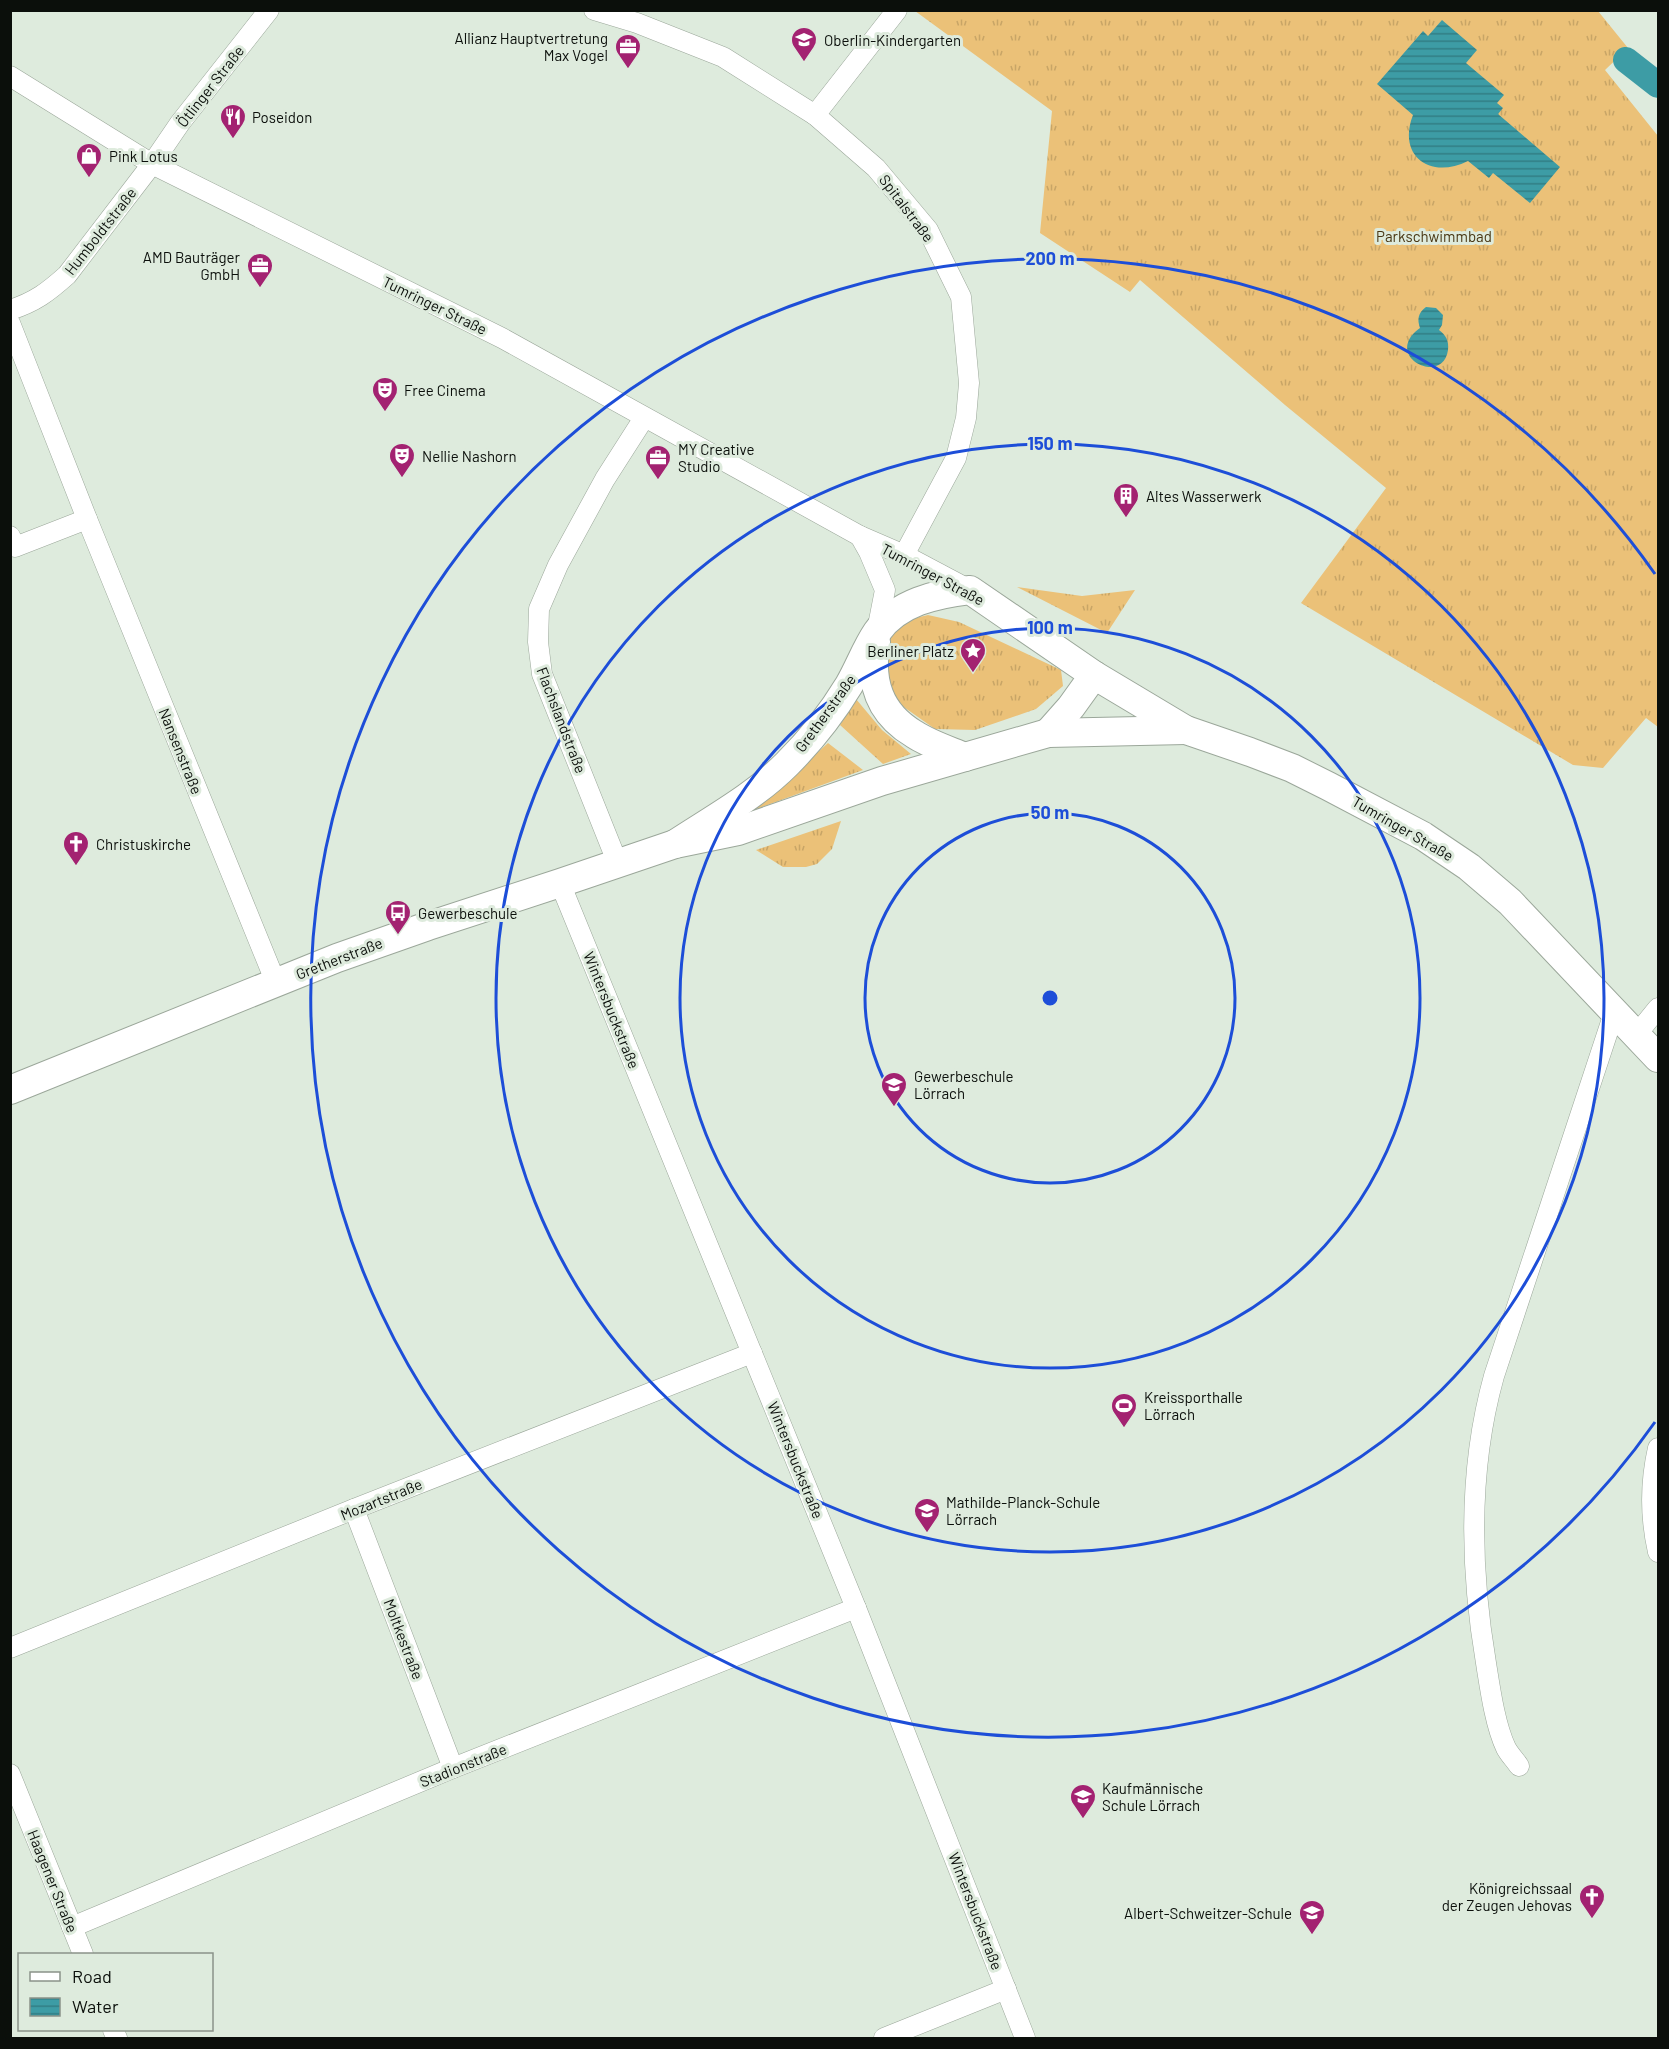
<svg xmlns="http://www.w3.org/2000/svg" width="1669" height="2049" viewBox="0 0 1669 2049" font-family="Barlow,sans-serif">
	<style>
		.grass { fill: url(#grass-tufts) }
		.water { fill: url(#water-rules) }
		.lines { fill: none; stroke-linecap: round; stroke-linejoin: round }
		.canal { stroke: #3d9ca5; stroke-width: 26 }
		.minor-casing { stroke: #9ba79a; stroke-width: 21 }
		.secondary-casing { stroke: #9ba79a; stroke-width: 30 }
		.minor { stroke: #fff; stroke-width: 20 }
		.secondary { stroke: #fff; stroke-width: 28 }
		.ring { fill: none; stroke: #1d4ed8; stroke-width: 3 }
		.labels { text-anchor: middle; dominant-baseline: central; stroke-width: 6; stroke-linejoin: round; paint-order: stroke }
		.poi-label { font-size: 15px; fill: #0b0f0b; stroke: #deebdd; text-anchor: start }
		.street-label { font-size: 15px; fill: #0b0f0b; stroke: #deebdd }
		.park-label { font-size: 15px; fill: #483613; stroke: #deebdd }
		.centre { fill: #1d4ed8; stroke: #deebdd; stroke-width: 3 }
		.ring-label { font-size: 18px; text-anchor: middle; font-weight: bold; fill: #1d4ed8; stroke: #deebdd; stroke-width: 6; stroke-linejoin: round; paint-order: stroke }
	</style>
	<defs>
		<pattern id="grass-tufts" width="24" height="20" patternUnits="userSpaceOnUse" patternTransform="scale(1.5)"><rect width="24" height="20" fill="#ebc178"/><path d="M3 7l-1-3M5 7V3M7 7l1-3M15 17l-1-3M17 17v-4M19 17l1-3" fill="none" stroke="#c8a566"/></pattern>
		<pattern id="water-rules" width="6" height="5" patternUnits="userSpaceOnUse" patternTransform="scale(1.5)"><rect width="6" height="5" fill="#3d9ca5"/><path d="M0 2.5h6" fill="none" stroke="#317e85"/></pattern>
	</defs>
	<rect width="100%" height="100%" fill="#deebdd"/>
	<g class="grass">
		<path d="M915 11H1598L1628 48 1605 70 1658 136V727L1646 718 1603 768 1573 765 1301 603 1386 488 1285 405 1140 280 1130 292 1040 233 1052 111Z"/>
		<path d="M1017 587 1082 596 1135 590 1107 633Z"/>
		<path d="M928 615 959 622 1061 670 1063 686 1036 709 975 730 935 729 898 703 885 677 887 639 903 621Z"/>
		<path d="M856 699 882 730 911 754 883 764 840 725Z"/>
		<path d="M828 743 863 770 735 817 783 784Z"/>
		<path d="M841 821 832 849 817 864 806 867H783L756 850Z"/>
	</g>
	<g class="water">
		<path d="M1442 20 1477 50 1466 63 1504 95 1497 103 1503 108 1498 114 1560 167 1530 203 1493 173 1489 178 1468 161C1430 180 1397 156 1413 115L1377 84 1423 31 1428 36Z"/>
		<path d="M1426 307 1436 308 1443 315 1442 325 1439 330C1446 335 1449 341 1448 350 1443 387 1381 356 1420 328 1417 319 1418 313 1426 307Z"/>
	</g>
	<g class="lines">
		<path class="canal" d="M1626 60 1658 85"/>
		<defs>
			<g id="minor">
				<path d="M594 10 637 23 723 57 815 115 876 168 928 230 961 297 969 383 966 418 956 458 904 555"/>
				<path d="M10 76 152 164 502 338 860 536 904 555 970 590"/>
				<path d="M815 115 897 10"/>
				<path d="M10 310C35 302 48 292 67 275L152 164 180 123 269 10"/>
				<path d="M10 323 87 519 276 983"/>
				<path d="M10 536 15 547 87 519"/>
				<path d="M860 536 869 552 885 590 877 631"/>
				<path d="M618 864 542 674 538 642 539 609 558 565 605 479 644 418"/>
				<path d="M560 883 856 1608 1025 2038"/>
				<path d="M1637 1034 1658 1008"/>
				<path d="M1658 1448C1650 1483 1650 1517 1658 1552"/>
				<path d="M354 1509 453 1768"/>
				<path d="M10 1648 354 1509 752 1353"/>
				<path d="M1519 1766C1515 1760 1509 1754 1506 1748 1495 1725 1490 1688 1486 1663 1470 1568 1468 1469 1494 1376L1615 1010"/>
				<path d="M10 1774 83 1954"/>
				<path d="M72 1927 453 1768 856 1608"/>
				<path d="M113 2030 117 2038"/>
				<path d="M884 2038 1006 1989"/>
			</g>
			<g id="secondary">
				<path d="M876 642C869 681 879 713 914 734 929 744 948 750 965 757"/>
				<path d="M1048 733 1071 707 1094 675"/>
				<path d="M675 844C713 819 755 796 787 764 810 741 832 713 849 685 859 668 866 648 877 632 898 602 936 594 970 590L1094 675 1186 730 1250 752 1292 768 1328 786 1423 836 1469 867 1510 902 1658 1058"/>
				<path d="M10 1090 337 958 428 926 560 883 675 844 738 831 882 781 1048 733 1186 730"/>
			</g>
		</defs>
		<use href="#minor" class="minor-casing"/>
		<use href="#secondary" class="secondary-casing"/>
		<use href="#minor" class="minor"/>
		<use href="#secondary" class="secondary"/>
	</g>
	<g class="ring">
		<circle cx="1050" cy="998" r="185"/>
		<circle cx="1050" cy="998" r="370"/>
		<circle cx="1050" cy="998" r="554"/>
		<path d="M1655 1422A739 739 0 1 1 1655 574"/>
	</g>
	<defs>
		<symbol id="school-pin" viewBox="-11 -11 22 30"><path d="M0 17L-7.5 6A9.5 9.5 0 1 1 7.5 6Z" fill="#a32271" stroke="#deebdd"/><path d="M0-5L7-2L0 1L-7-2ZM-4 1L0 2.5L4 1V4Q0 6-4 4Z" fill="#fff"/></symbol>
		<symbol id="office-pin" viewBox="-11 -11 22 30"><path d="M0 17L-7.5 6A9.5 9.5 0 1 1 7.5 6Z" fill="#a32271" stroke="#deebdd"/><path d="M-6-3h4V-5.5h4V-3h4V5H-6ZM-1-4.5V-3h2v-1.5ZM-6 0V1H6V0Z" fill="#fff"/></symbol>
		<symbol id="restaurant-pin" viewBox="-11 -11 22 30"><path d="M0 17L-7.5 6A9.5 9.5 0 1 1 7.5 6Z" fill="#a32271" stroke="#deebdd"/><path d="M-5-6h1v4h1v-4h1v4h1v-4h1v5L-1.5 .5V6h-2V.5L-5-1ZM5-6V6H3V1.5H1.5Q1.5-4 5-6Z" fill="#fff"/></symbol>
		<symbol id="shop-pin" viewBox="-11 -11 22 30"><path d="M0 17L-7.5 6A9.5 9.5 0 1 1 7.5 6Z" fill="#a32271" stroke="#deebdd"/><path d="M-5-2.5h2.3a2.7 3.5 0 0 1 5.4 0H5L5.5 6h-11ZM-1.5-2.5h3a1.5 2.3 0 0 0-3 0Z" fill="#fff"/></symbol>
		<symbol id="theatre-pin" viewBox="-11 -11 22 30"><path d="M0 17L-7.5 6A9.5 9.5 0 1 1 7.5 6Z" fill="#a32271" stroke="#deebdd"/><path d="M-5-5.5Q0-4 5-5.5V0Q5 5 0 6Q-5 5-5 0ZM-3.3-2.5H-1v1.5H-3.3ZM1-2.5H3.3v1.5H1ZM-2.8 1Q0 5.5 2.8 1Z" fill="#fff"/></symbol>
		<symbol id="building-pin" viewBox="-11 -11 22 30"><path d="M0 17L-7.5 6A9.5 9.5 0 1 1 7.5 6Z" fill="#a32271" stroke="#deebdd"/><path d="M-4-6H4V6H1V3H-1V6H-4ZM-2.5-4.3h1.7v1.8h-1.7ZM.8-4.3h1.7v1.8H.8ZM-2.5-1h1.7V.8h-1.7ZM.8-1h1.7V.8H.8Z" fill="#fff"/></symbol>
		<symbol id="sight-pin" viewBox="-11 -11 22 30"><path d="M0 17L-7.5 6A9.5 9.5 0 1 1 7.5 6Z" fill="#a32271" stroke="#deebdd"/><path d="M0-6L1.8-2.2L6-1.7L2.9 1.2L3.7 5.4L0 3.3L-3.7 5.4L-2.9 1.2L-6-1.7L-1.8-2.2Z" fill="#fff"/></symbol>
		<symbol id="church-pin" viewBox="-11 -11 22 30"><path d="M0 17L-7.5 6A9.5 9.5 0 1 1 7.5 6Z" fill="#a32271" stroke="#deebdd"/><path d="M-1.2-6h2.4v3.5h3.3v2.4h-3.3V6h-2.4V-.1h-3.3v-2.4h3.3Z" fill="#fff"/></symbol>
		<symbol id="bus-pin" viewBox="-11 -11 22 30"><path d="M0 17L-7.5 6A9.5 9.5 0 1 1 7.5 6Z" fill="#a32271" stroke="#deebdd"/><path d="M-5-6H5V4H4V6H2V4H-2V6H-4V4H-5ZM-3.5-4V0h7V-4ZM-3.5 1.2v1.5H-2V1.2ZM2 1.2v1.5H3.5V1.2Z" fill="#fff"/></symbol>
		<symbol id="university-pin" viewBox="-11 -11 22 30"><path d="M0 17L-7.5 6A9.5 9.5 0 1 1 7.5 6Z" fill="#a32271" stroke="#deebdd"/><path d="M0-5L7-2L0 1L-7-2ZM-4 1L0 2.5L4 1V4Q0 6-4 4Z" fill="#fff"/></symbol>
		<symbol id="stadium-pin" viewBox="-11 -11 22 30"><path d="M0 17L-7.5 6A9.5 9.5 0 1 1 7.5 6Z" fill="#a32271" stroke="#deebdd"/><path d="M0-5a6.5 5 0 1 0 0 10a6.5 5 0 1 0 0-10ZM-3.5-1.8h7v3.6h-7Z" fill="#fff"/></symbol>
	</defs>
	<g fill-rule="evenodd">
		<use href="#school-pin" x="789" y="25" width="30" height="40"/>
		<use href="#office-pin" x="613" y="32" width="30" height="40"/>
		<use href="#restaurant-pin" x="218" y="102" width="30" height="40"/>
		<use href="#shop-pin" x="74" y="141" width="30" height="40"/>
		<use href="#office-pin" x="245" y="251" width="30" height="40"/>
		<use href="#theatre-pin" x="370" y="375" width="30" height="40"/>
		<use href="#theatre-pin" x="387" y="441" width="30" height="40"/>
		<use href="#office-pin" x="643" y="443" width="30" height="40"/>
		<use href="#building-pin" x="1111" y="481" width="30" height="40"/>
		<use href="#sight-pin" x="958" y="636" width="30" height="40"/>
		<use href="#church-pin" x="61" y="829" width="30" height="40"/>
		<use href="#bus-pin" x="383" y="898" width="30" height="40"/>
		<use href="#university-pin" x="879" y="1070" width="30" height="40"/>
		<use href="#stadium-pin" x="1109" y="1391" width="30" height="40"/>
		<use href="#school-pin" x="912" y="1496" width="30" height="40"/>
		<use href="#university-pin" x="1068" y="1782" width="30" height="40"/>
		<use href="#church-pin" x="1577" y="1882" width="30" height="40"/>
		<use href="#school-pin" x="1297" y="1898" width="30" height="40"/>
	</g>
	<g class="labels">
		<g class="poi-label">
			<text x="608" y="38" text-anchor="end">Allianz Hauptvertretung<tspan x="608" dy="17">Max Vogel</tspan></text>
			<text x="824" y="40">Oberlin-Kindergarten</text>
			<text x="252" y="117">Poseidon</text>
			<text x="109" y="156">Pink Lotus</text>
			<text x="240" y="257" text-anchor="end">AMD Bauträger<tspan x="240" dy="17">GmbH</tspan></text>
			<text x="404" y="390">Free Cinema</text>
			<text x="678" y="449">MY Creative<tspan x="678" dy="17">Studio</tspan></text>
			<text x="422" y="456">Nellie Nashorn</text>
			<text x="1146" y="496">Altes Wasserwerk</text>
			<text x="954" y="651" text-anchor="end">Berliner Platz</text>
			<text x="96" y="844">Christuskirche</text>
			<text x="418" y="913">Gewerbeschule</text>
			<text x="914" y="1076">Gewerbeschule<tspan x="914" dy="17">Lörrach</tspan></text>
			<text x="1144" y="1397">Kreissporthalle<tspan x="1144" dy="17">Lörrach</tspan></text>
			<text x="946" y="1502">Mathilde-Planck-Schule<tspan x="946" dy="17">Lörrach</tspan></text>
			<text x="1102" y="1788">Kaufmännische<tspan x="1102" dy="17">Schule Lörrach</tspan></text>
			<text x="1572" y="1888" text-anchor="end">Königreichssaal<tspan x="1572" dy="17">der Zeugen Jehovas</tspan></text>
			<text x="1292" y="1913" text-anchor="end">Albert-Schweitzer-Schule</text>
		</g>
		<g class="street-label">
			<text transform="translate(210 86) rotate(-52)">Ötlinger Straße</text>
			<text transform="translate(907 208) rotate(53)">Spitalstraße</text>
			<text transform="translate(100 231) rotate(-52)">Humboldtstraße</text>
			<text transform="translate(435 305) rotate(26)">Tumringer Straße</text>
			<text transform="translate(933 574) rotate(28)">Tumringer Straße</text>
			<text transform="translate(825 713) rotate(-54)">Gretherstraße</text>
			<text transform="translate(562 720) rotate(69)">Flachslandstraße</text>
			<text transform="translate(181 751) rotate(68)">Nansenstraße</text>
			<text transform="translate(1403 828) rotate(30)">Tumringer Straße</text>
			<text transform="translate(339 958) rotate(-21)">Gretherstraße</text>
			<text transform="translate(612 1010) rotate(68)">Wintersbuckstraße</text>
			<text transform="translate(796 1460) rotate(68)">Wintersbuckstraße</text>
			<text transform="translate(381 1499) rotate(-22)">Mozartstraße</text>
			<text transform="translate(404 1639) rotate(69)">Moltkestraße</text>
			<text transform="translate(463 1765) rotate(-22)">Stadionstraße</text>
			<text transform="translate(53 1881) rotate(68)">Haagener Straße</text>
			<text transform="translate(976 1911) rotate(69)">Wintersbuckstraße</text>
		</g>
		<g class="park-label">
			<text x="1434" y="236">Parkschwimmbad</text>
		</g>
	</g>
	<circle cx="1050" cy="998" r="9" class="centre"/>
	<g class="ring-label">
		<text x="1050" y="265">200 m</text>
		<text x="1050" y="450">150 m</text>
		<text x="1050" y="634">100 m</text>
		<text x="1050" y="819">50 m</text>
	</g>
	<rect width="1669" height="2049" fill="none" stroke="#0b0f0b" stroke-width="24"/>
	<rect x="18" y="1953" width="195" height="78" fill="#deebdd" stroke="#8a9389" stroke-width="1.5"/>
	<rect x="30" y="1972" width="30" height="9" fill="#ffffff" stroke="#8a9389" stroke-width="1.5"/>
	<text x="72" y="1983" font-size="18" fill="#0b0f0b">Road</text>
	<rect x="30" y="1998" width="30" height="18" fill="url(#water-rules)" stroke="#8a9389" stroke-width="1.5"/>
	<text x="72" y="2013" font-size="18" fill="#0b0f0b">Water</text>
</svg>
